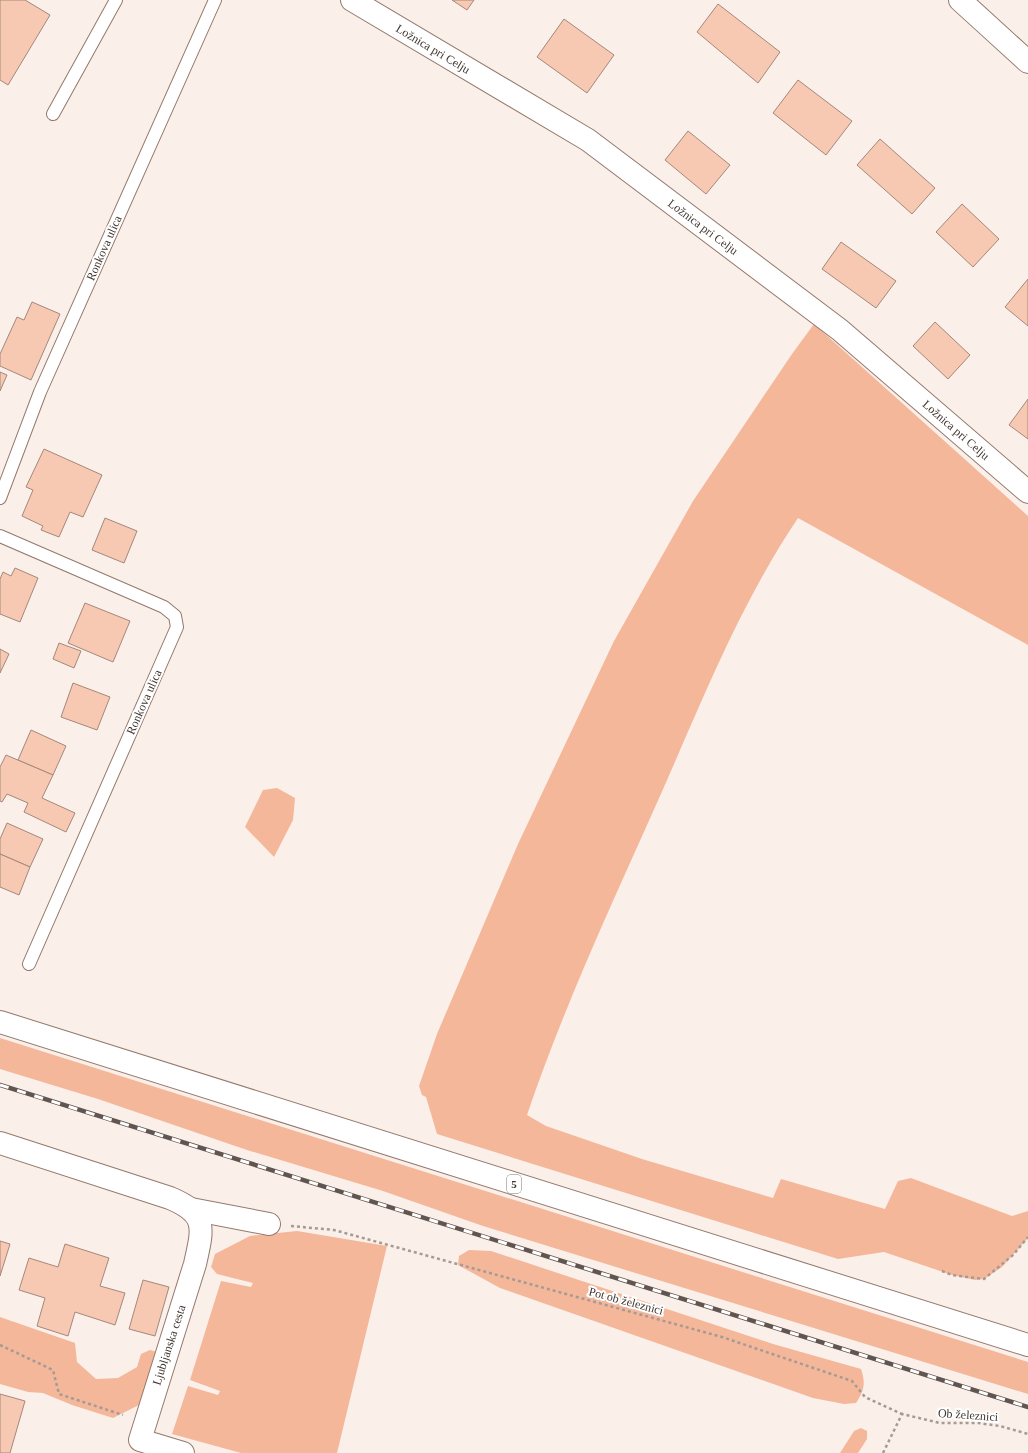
<svg xmlns="http://www.w3.org/2000/svg" width="1028" height="1453" viewBox="0 0 1028 1453" font-family="'Times New Roman',serif">
	<style>
		.green { fill: #f4b79a }
		.building { fill: #f7c8b2; stroke: #a4887b }
		.lines { fill: none; stroke-linecap: round; stroke-linejoin: round }
		.lane-casing { stroke: #94796c; stroke-width: 14 }
		.street-casing { stroke: #94796c; stroke-width: 24 }
		.primary-casing { stroke: #94796c; stroke-width: 24 }
		.path { stroke: #a69a94; stroke-width: 2.5; stroke-dasharray: 3 3; stroke-linecap: butt }
		.lane { stroke: #fff; stroke-width: 12 }
		.street { stroke: #fff; stroke-width: 22 }
		.primary { stroke: #fff; stroke-width: 22 }
		.rail-casing { stroke: #61554f; stroke-width: 4.5 }
		.rail { stroke: #fff; stroke-width: 3; stroke-dasharray: 9; stroke-linecap: butt }
		.labels { text-anchor: middle; dominant-baseline: central; stroke-width: 4; stroke-linejoin: round; paint-order: stroke }
		.shield { fill: #fff; stroke: #79726d; stroke-width: 1 }
		.shield-label { font-size: 11px; font-weight: bold; fill: #40352f }
		.street-label { font-size: 12px; fill: #40352f; stroke: #fff }
	</style>
	<rect width="100%" height="100%" fill="#fbefe9"/>
	<g class="green">
		<path d="M814 324 1028 516V645L798 518C742 601 704 696 664 787 616 895 565 1003 527 1115L546 1126 642 1159 773 1198 781 1179 885 1209 898 1181 911 1178 1012 1216 1028 1211V1238L1002 1267 984 1279 975 1280 952 1275 884 1252 838 1259 437 1134 426 1097 422 1095 419 1086 437 1034 518 844 614 641 693 501 792 354Z"/>
		<path d="M277 788 295 798 293 820 274 857 245 827 263 790Z"/>
		<path d="M0 1038 1028 1362V1394L483 1226 383 1191 247 1150 98 1099 0 1069Z"/>
		<path d="M297 1231 387 1246 337 1453H241L172 1434 188 1386 218 1395 220 1391 190 1380 221 1281 251 1287 253 1283 217 1274 211 1267 215 1254 250 1236Z"/>
		<path d="M469 1250 491 1251 773 1344 861 1369C866 1383 864 1391 856 1403L844 1404 813 1398 500 1288 458 1265 459 1256Z"/>
		<path d="M0 1317 75 1343 77 1362 96 1379 118 1378 137 1367 141 1354 150 1350 157 1352 145 1402 113 1418 72 1405 43 1393 28 1392 0 1384Z"/>
		<path d="M861 1428 867 1431V1439L858 1453H840L854 1431Z"/>
	</g>
	<g class="building">
		<path d="M0 0H25L50 15 8 85 0 80Z"/>
		<path d="M452 0H474L467 10Z"/>
		<path d="M718 4 780 52 758 83 697 32Z"/>
		<path d="M564 19 614 55 587 93 537 57Z"/>
		<path d="M798 80 852 121 826 155 773 113Z"/>
		<path d="M688 131 730 165 706 194 665 160Z"/>
		<path d="M880 139 935 188 912 214 857 165Z"/>
		<path d="M962 204 999 239 973 267 936 232Z"/>
		<path d="M841 242 896 281 876 308 822 269Z"/>
		<path d="M1028 279V326L1005 307Z"/>
		<path d="M32 302 60 314 31 380 0 366V354L17 317 24 320Z"/>
		<path d="M935 322 970 355 948 379 913 346Z"/>
		<path d="M0 372 7 375 0 391Z"/>
		<path d="M1028 399V439L1009 425Z"/>
		<path d="M44 449 102 475 83 517 70 512 59 537 41 530 43 526 22 516 33 490 26 487Z"/>
		<path d="M105 518 137 531 124 563 92 550Z"/>
		<path d="M15 568 38 578 20 622 0 614V579L3 572 11 576Z"/>
		<path d="M85 603 130 621 113 662 68 643Z"/>
		<path d="M59 643 81 651 74 668 53 659Z"/>
		<path d="M0 649 9 654 0 673Z"/>
		<path d="M73 683 110 697 97 730 61 717Z"/>
		<path d="M31 730 66 746 53 775 18 760Z"/>
		<path d="M6 755 53 775 42 798 75 813 66 832 24 812 28 803 7 794 2 802 0 801V767Z"/>
		<path d="M7 823 43 839 30 867 0 854V839Z"/>
		<path d="M0 854 30 867 19 895 0 887Z"/>
		<path d="M0 1241 10 1244 0 1276Z"/>
		<path d="M65 1244 109 1258 100 1286 125 1293 115 1325 75 1312 68 1336 37 1326 45 1298 19 1290 29 1258 58 1267Z"/>
		<path d="M143 1280 169 1287 155 1336 129 1329Z"/>
		<path d="M0 1394 25 1401 10 1453H0Z"/>
	</g>
	<g class="lines">
		<defs>
			<g id="lane">
				<path d="M53 114 116 0"/>
				<path d="M0 498 40 392 215 0"/>
				<path d="M0 536 164 607 175 616 177 627 29 964"/>
			</g>
			<g id="street">
				<path d="M352 0 588 140 840 330 1028 492"/>
				<path d="M960 0 1028 62"/>
				<path d="M0 1143 170 1198C208 1214 203 1228 195 1264L140 1440 183 1453"/>
				<path d="M191 1209 269 1224"/>
			</g>
			<path id="primary" d="M0 1022 1028 1345"/>
		</defs>
		<use href="#lane" class="lane-casing"/>
		<use href="#street" class="street-casing"/>
		<use href="#primary" class="primary-casing"/>
		<g class="path">
			<path d="M291 1226 334 1230 722 1337 852 1381 865 1397 902 1414"/>
			<path d="M942 1271 952 1275 984 1279 1013 1255 1028 1237"/>
			<path d="M0 1345 53 1370 59 1394 123 1415"/>
			<path d="M883 1453 902 1414 940 1423H978L1000 1426 1028 1434"/>
		</g>
		<use href="#lane" class="lane"/>
		<use href="#street" class="street"/>
		<use href="#primary" class="primary"/>
		<defs>
			<path id="rail" d="M0 1085 1028 1407"/>
		</defs>
		<use href="#rail" class="rail-casing"/>
		<use href="#rail" class="rail"/>
	</g>
	<g class="labels">
		<rect class="shield" x="507" y="1175" width="14" height="18" rx="3"/>
		<g class="shield-label">
			<text x="514" y="1184">5</text>
		</g>
		<g class="street-label">
			<text transform="translate(433 49) rotate(31)">Ložnica pri Celju</text>
			<text transform="translate(703 227) rotate(37)">Ložnica pri Celju</text>
			<text transform="translate(104 248) rotate(-66)">Ronkova ulica</text>
			<text transform="translate(956 430) rotate(41)">Ložnica pri Celju</text>
			<text transform="translate(144 702) rotate(-66)">Ronkova ulica</text>
			<text transform="translate(626 1301) rotate(15)">Pot ob železnici</text>
			<text transform="translate(169 1345) rotate(-72)">Ljubljanska cesta</text>
			<text transform="translate(968 1415) rotate(4)">Ob železnici</text>
		</g>
	</g>
</svg>
